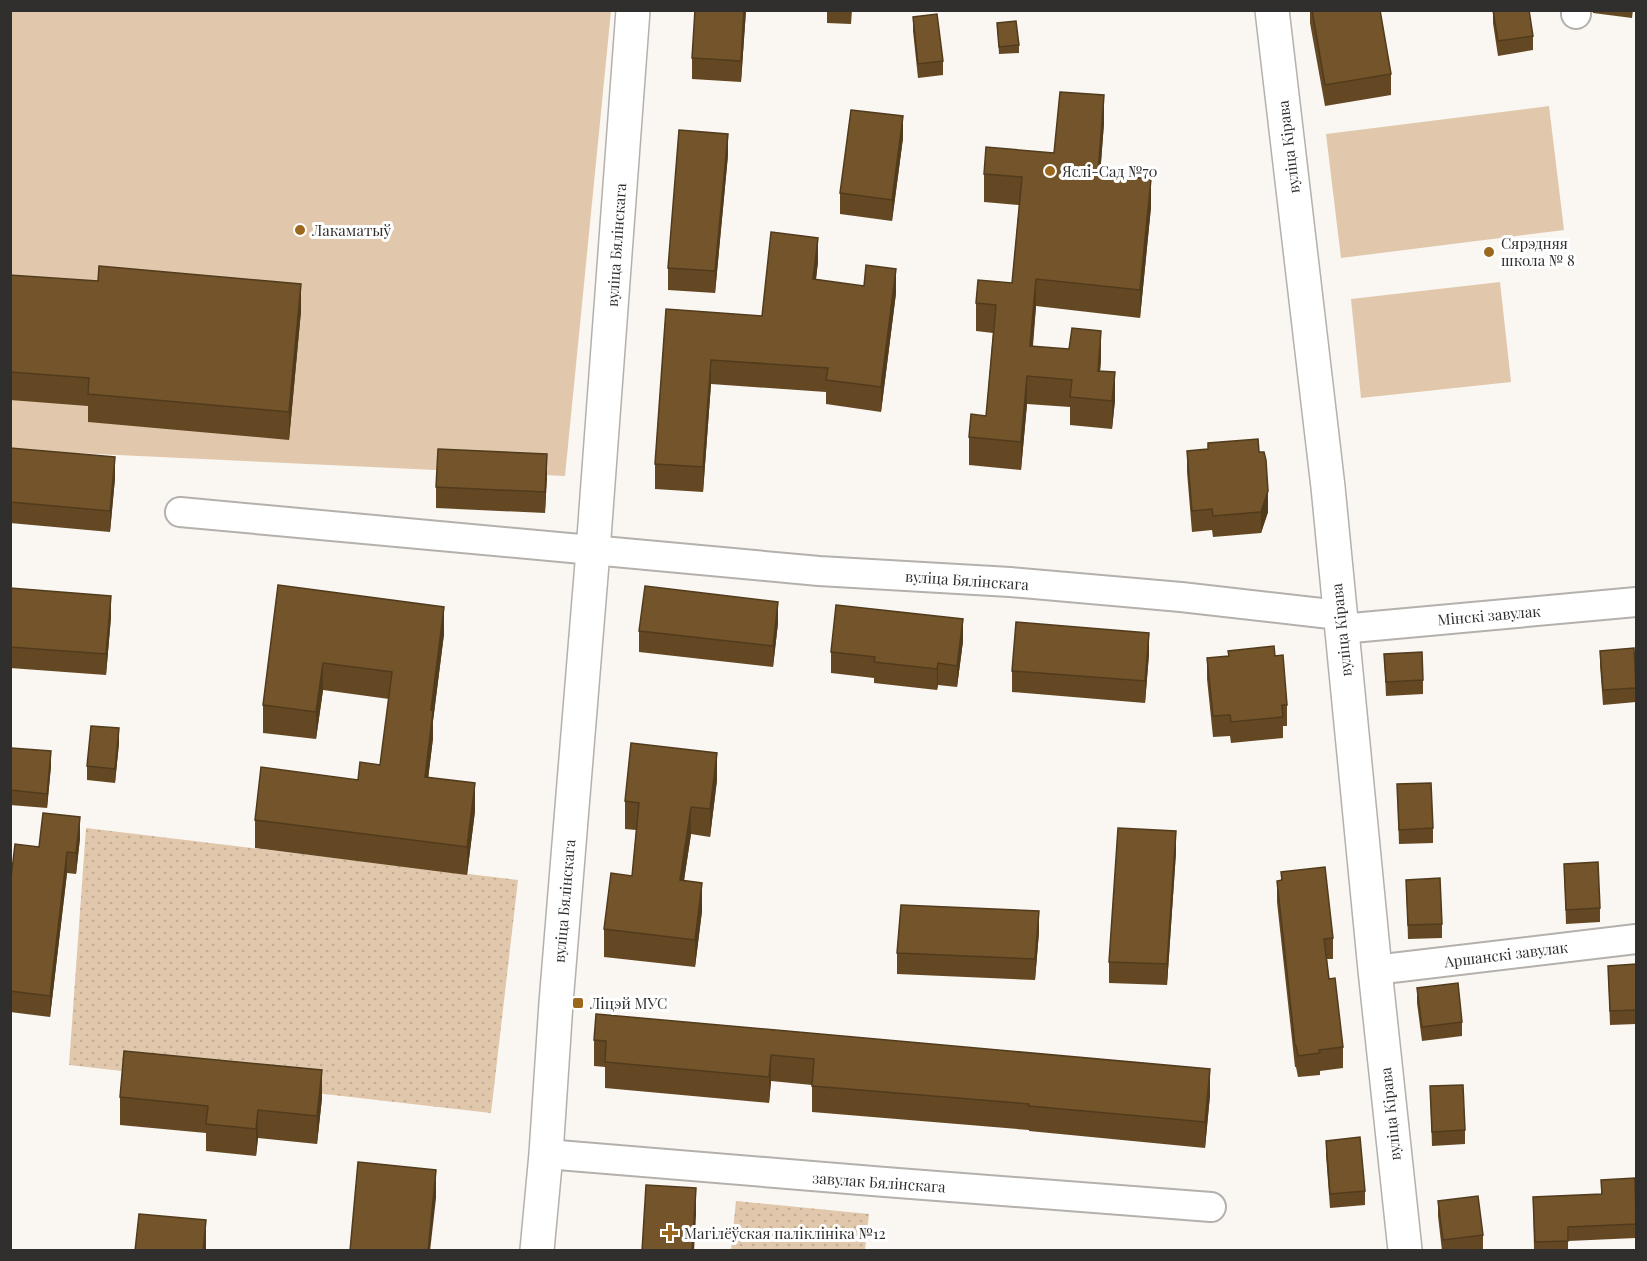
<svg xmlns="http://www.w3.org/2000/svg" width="1647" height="1261" viewBox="0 0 1647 1261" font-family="'Playfair Display',serif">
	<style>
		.green { fill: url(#green-dots) }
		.pitch { fill: #e1c8ac }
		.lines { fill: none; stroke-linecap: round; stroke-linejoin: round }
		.minor-casing { stroke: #b4b0ac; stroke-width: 32 }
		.tertiary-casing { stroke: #b4b0ac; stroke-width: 36 }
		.secondary-casing { stroke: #b4b0ac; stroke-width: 36 }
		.minor { stroke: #fff; stroke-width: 28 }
		.tertiary { stroke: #fff; stroke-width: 33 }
		.secondary { stroke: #fff; stroke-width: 33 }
		.wall { fill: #644824 }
		.shaded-wall { fill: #513b1d }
		.building { fill: #74542a; stroke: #513b1d; stroke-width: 1.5 }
		.poi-dot { fill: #9b681e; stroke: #fff; stroke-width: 2 }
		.labels { text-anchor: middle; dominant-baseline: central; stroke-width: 6; stroke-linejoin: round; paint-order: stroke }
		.street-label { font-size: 15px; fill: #302f2d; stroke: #fff }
		.poi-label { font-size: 15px; fill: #302f2d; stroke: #fff; text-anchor: start }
	</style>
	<defs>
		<pattern id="green-dots" width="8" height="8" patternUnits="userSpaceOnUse" patternTransform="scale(1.5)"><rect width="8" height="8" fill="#e1c8ac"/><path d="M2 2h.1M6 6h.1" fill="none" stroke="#c1ac94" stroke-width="1.8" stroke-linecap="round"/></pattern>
	</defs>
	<rect width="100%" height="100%" fill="#faf6f1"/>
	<g class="green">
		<path d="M86 828 518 880 491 1113 69 1065Z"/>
		<path d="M736 1201 869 1214 865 1250H731Z"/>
	</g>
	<g class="pitch">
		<path d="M11 11H611L565 476 11 450Z"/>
		<path d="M1549 106 1564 230 1341 258 1326 134Z"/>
		<path d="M1500 282 1511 382 1361 398 1351 299Z"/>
	</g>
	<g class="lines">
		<defs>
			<g id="minor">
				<path d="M1576 14V10"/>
				<path d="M180 512 819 571 1010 582 1181 597 1339 615"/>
				<path d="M1341 629 1636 602"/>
				<path d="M1375 970 1636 939"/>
				<path d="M546 1154 885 1182 1211 1207"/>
			</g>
			<path id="tertiary" d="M1272 10 1328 487 1375 970 1405 1250"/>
			<path id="secondary" d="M537 1250 546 1154 556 1003 593 551 633 10"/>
		</defs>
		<use href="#minor" class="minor-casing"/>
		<use href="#tertiary" class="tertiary-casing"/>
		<use href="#secondary" class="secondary-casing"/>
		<use href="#minor" class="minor"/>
		<use href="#tertiary" class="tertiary"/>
		<use href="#secondary" class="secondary"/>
	</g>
	<g class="wall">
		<path d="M695 10H746L741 82 692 79V58Z"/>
		<path d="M827 10H852L851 24 827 23Z"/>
		<path d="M1310 10H1380L1391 74V95L1325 106 1310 23Z"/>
		<path d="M1493 10 1533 36V50L1498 56 1493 23Z"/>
		<path d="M1592 10H1633L1632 18 1593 13Z"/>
		<path d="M913 17 943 61V75L918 78 913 31Z"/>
		<path d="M997 23 1019 45V53L999 54Z"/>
		<path d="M1104 123 1100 175 1151 207 1140 318 1036 306 1033 346 1101 359 1100 371 1115 400 1112 429 1070 425V407L1027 404 1021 470 969 465V437L986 416 993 333 976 331V303L1012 283 1019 205 984 202V174L1054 153Z"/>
		<path d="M903 138 892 221 840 214V193Z"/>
		<path d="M728 155 715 293 668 290V268Z"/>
		<path d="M818 262 816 279 896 293 881 412 826 404V392L711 384 703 492 655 489V464L666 309 762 316Z"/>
		<path d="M10 275 301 311 289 440 88 422V406L10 400Z"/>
		<path d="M1208 443 1268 512 1261 533 1213 537 1212 530 1192 532 1187 472V451L1208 449Z"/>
		<path d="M10 448 115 478 110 532 10 523Z"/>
		<path d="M547 475 545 513 436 508V487Z"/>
		<path d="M278 585 444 634 433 721V738L428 778 475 811 467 875 255 848V820L358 780 380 765 389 699 323 690 316 739 263 733V705Z"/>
		<path d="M10 588 111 617 106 675 10 668Z"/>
		<path d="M778 623 773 667 639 652V631Z"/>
		<path d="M963 641 957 687 938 685 937 690 874 683V678L831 673V652Z"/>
		<path d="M1228 651 1275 656 1287 705V726H1283V738L1231 743 1230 736 1213 737 1207 679V658L1228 656Z"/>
		<path d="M1600 651 1636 688V702L1603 705 1600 665Z"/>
		<path d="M1149 654 1145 703 1012 692V671Z"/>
		<path d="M1384 654 1423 680V694L1386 696Z"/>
		<path d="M119 743 115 783 87 780V766Z"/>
		<path d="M10 753 51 766 47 808 10 805Z"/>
		<path d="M717 780 710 837 691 834 684 880 702 911 695 967 604 957V929L632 876 636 830 625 829V801Z"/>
		<path d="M1397 784 1433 828V843L1399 844Z"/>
		<path d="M80 838 76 874 67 873 50 1017 10 1012V887L39 847Z"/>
		<path d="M1176 852 1167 985 1109 983V962Z"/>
		<path d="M1564 864 1600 908V922L1566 924Z"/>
		<path d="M1281 872 1333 938V959H1327L1329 979 1343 1047V1068L1320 1071V1075L1298 1077 1296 1067H1295L1277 902V881L1281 880Z"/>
		<path d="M1406 880 1442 924V938L1408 939Z"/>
		<path d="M1039 932 1035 980 897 974V953Z"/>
		<path d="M1636 964V1024L1610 1025 1608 966Z"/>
		<path d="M1417 988 1462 1022V1036L1422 1041 1417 1003Z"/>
		<path d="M596 1014 1210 1095 1205 1148 1029 1131V1130L812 1112V1085L771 1081 769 1103 605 1088V1067L594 1066V1040Z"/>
		<path d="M1430 1086 1465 1130V1144L1432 1146Z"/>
		<path d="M120 1097 322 1098 317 1144 258 1138 256 1156 206 1151V1133L120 1125Z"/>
		<path d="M1326 1141 1365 1191V1205L1330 1208 1326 1155Z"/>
		<path d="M1601 1180 1636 1208V1238L1568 1241V1251H1534L1533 1197 1601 1194Z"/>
		<path d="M1438 1201 1483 1235V1249L1472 1251H1442L1438 1216Z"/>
	</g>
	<g class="shaded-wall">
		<path d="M744 10H746L741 82V61Z"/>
		<path d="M1104 95V123L1098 202V174Z"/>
		<path d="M903 116V138L892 221V200Z"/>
		<path d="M728 134V155L715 293V271Z"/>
		<path d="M1151 179V207L1140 318V290Z"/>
		<path d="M818 238V262L813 303V279Z"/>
		<path d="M896 269V293L881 412V387Z"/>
		<path d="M1036 279V306L1030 373V346Z"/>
		<path d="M301 284V311L289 440V412Z"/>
		<path d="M1101 331V359L1098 399V371Z"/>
		<path d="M711 360V384L703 492V467Z"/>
		<path d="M1115 372V400L1112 429V401Z"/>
		<path d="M1027 376V404L1021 470V442Z"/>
		<path d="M547 454V475L545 513V492Z"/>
		<path d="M115 457V478L110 532V511Z"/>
		<path d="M1268 491V512L1261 533V512Z"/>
		<path d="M111 596V617L106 675V654Z"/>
		<path d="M778 602V623L773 667V646Z"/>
		<path d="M444 607V634L433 721V738L425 805V777L431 710Z"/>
		<path d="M963 619V641L957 687V666Z"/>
		<path d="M1149 633V654L1145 703V681Z"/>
		<path d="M323 663V690L316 739V712Z"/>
		<path d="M938 663V685L937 690V669Z"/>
		<path d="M119 728V743L115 783V769Z"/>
		<path d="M51 751V766L47 808V794Z"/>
		<path d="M717 753V780L710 837V809Z"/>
		<path d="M475 783V811L467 875V847Z"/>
		<path d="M691 807V834L680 907V880Z"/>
		<path d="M80 817V838L76 874V853Z"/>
		<path d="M1176 831V852L1167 985V964Z"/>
		<path d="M67 852V873L50 1017V996Z"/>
		<path d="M702 883V911L695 967V940Z"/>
		<path d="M1039 911V932L1035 980V959Z"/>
		<path d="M771 1055V1081L769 1103V1077Z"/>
		<path d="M1210 1069V1095L1205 1148V1122Z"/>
		<path d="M322 1070V1098L317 1144V1116Z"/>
		<path d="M258 1110V1138L256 1156V1129Z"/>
		<path d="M436 1170V1198L430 1251H428Z"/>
		<path d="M696 1188V1216L694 1251H692Z"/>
		<path d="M206 1220V1251H203Z"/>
	</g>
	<g class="building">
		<path d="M695 10H744L741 61 692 58Z"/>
		<path d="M1312 10H1380L1391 74 1325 85Z"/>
		<path d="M1493 10H1529L1533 36 1498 41Z"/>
		<path d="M937 14 943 61 918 64 913 17Z"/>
		<path d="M1016 21 1019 45 999 47 997 23Z"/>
		<path d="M1060 92 1104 95 1098 174 1151 179 1140 290 1036 279 1030 346 1069 349 1072 328 1101 331 1098 371 1115 372 1112 401 1070 397 1072 380 1027 376 1021 442 969 437 971 414 986 416 996 305 976 303 978 280 1012 283 1022 177 984 174 986 147 1054 153Z"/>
		<path d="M851 110 903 116 892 200 840 193Z"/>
		<path d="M679 130 728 134 715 271 668 268Z"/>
		<path d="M771 232 818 238 813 279 864 286 866 265 896 269 881 387 826 380 828 368 711 360 703 467 655 464 666 309 762 316Z"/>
		<path d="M99 266 301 284 289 412 88 394 89 378 10 372V275L98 281Z"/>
		<path d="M1258 439 1259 452H1264L1266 460 1268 491 1261 512 1213 516 1212 509 1192 511 1187 451 1208 449V443Z"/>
		<path d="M10 448 115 457 110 511 10 502Z"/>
		<path d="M438 449 547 454 545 492 436 487Z"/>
		<path d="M278 585 444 607 431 710 433 711 425 777 475 783 467 847 255 820 261 767 358 780 360 762 380 765 392 672 323 663 316 712 263 705Z"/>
		<path d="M645 586 778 602 773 646 639 631Z"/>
		<path d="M10 588 111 596 106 654 10 647Z"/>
		<path d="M836 605 963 619 957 666 938 663 937 669 874 662 875 657 831 652Z"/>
		<path d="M1016 622 1149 633 1145 681 1012 671Z"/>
		<path d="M1274 646 1275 656 1283 655 1287 705H1282L1283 717 1231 722 1230 715 1213 716 1207 658 1229 656 1228 651Z"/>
		<path d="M1634 648 1636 688 1603 690 1600 651Z"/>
		<path d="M1422 652 1423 680 1386 682 1384 654Z"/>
		<path d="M91 726 119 728 115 769 87 766Z"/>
		<path d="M631 743 717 753 710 809 691 807 680 880 702 883 695 940 604 929 611 873 632 876 639 803 625 801Z"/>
		<path d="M11 748 51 751 47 794 10 790Z"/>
		<path d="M1431 783 1433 828 1399 830 1397 784Z"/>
		<path d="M43 813 80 817 76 853 67 852 50 996 10 991V887L15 844 39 847Z"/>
		<path d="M1118 828 1176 831 1167 964 1109 962Z"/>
		<path d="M1598 862 1600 908 1566 910 1564 864Z"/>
		<path d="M1325 867 1333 938 1324 939 1329 979 1335 978 1343 1047 1319 1050 1320 1053 1298 1056 1296 1046H1295L1277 881 1282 880 1281 872Z"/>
		<path d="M1440 878 1442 924 1408 925 1406 880Z"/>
		<path d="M901 905 1039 911 1035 959 897 953Z"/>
		<path d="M1636 964V1010L1610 1011 1608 966Z"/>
		<path d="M1458 983 1462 1022 1422 1027 1417 988Z"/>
		<path d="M596 1014 1210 1069 1205 1122 1029 1106V1104L812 1086 814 1059 771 1055 769 1077 605 1062 606 1041 594 1040Z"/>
		<path d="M124 1051 322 1070 317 1116 258 1110 256 1129 206 1124 208 1106 120 1097Z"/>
		<path d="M1463 1085 1465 1130 1432 1132 1430 1086Z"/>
		<path d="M1360 1137 1365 1191 1330 1194 1326 1141Z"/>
		<path d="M358 1162 436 1170 428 1251H350Z"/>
		<path d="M1635 1178 1636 1224 1568 1227V1241L1535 1242 1533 1197 1602 1194 1601 1180Z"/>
		<path d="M646 1185 696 1188 692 1251H642Z"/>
		<path d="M1478 1196 1483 1235 1443 1240 1438 1201Z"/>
		<path d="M139 1214 206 1220 203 1251H135Z"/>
	</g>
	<g class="poi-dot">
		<circle cx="1050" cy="171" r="6"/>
		<circle cx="300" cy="230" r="6"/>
		<circle cx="1489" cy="252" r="6"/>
		<rect x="572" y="997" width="12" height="12" rx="3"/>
		<path d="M667 1224h6v6h6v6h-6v6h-6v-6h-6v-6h6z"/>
	</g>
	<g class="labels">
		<g class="street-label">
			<text transform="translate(1288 147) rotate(-97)">вуліца Кірава</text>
			<text transform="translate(616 245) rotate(-86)">вуліца Бялінскага</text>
			<text transform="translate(967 580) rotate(4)">вуліца Бялінскага</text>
			<text transform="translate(1489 615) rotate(-5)">Мінскі завулак</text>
			<text transform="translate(1341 630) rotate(-96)">вуліца Кірава</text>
			<text transform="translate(564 901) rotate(-85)">вуліца Бялінскага</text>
			<text transform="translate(1506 954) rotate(-7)">Аршанскі завулак</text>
			<text transform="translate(1390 1114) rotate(-96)">вуліца Кірава</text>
			<text transform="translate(879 1182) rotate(4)">завулак Бялінскага</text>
		</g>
		<g class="poi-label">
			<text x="1062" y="171">Яслі-Сад №70</text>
			<text x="312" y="230">Лакаматыў</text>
			<text x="1501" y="243">Сярэдняя<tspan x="1501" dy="17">школа № 8</tspan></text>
			<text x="590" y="1003">Ліцэй МУС</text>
			<text x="684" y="1233">Магілёўская паліклініка №12</text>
		</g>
	</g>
	<rect width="1647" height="1261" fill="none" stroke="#302f2d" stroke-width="24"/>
</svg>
